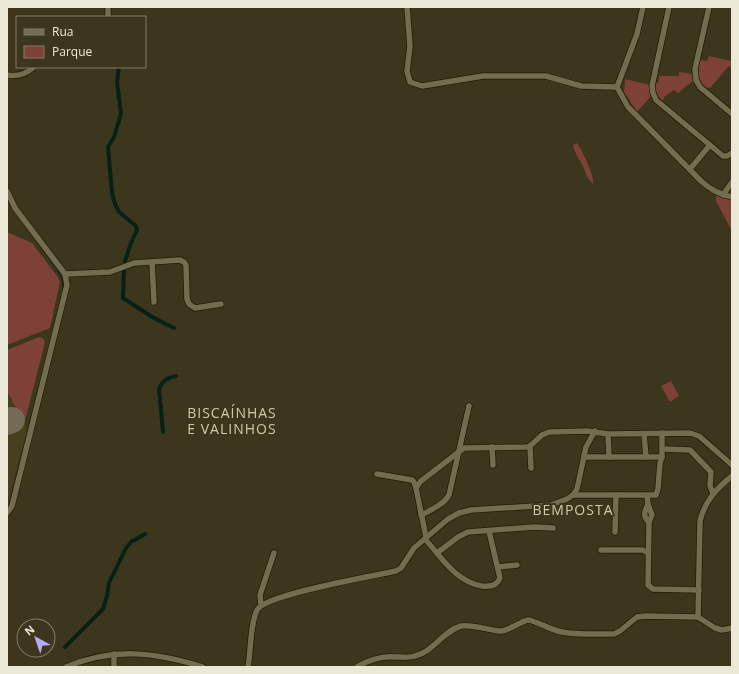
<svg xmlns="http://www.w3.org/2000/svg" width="739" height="674" viewBox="0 0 739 674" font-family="'Open Sans',sans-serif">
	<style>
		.built { fill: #47401e }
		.green { fill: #7e4137 }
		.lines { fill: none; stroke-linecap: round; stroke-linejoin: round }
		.stream { stroke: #082117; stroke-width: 1 }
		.canal { stroke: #082117; stroke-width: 4 }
		.runway { stroke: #726c56; stroke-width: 26 }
		.minor-casing { stroke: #231d04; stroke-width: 7 }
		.minor { stroke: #726c50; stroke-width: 5.5 }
		.labels { text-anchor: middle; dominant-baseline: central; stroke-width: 4; stroke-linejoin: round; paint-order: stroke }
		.neighbourhood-label { font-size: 14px; letter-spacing: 1px; fill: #d0c9ab; stroke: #3c361c }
	</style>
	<rect width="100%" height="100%" fill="#3c361c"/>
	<path class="built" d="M7 391 27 429 7 505Z"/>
	<g class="green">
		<path d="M709 56 731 61 732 66 728 67 710 88 708 87 707 89C697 80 697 72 699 60L707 61Z"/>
		<path d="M679 72 693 74 692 77 694 81 690 83 678 93 674 90 664 97 663 101C657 96 654 89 655 82L658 83 659 76H679Z"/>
		<path d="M625 79 650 85V92L652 95 637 112 624 92Z"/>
		<path d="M577 143C582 150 595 176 593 184L587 177 584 168 574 150 573 145Z"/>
		<path d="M717 195 732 198V231L716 201V197Z"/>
		<path d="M7 232 32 243 57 276 60 282 50 328 7 345Z"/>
		<path d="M39 337 43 338 45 342 26 417 23 421 7 391V350Z"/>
		<path d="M671 381 679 396 670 402 661 386Z"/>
	</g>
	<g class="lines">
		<path class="stream" d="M21 220 57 269 63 281V291L25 443"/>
		<g class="canal">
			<path d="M119 67 117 82 121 114 114 137 108 147 112 193 115 204 119 212 136 226 137 230 131 243 125 261"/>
			<path d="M124 270 123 298 152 317 174 328"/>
			<path d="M163 432 159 389C162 381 169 377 176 376"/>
			<path d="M65 647 103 609 107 596 109 583 126 548 131 542 145 534"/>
		</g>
		<path class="runway" d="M7 422 12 420"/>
		<defs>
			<g id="minor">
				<path d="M108 7V17"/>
				<path d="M407 7 410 46 407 71 410 82 422 86 483 76H546L581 86 617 87"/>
				<path d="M669 7 652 86 653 93 656 100 723 156H727L732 153"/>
				<path d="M709 7 695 69 696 80 700 87 732 114"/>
				<path d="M7 75C17 77 26 74 34 67"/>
				<path d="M617 87 628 107 638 117 701 181C711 190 719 194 732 197"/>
				<path d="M617 87 637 34 643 7"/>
				<path d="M690 169 710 145"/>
				<path d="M7 191 15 208 65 274 67 285 12 506 7 513"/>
				<path d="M723 195 732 182"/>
				<path d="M152 262 154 302"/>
				<path d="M65 274 110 272 134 263 180 260 184 262 186 265 187 299 189 304 195 308 221 304"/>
				<path d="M608 434 609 457"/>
				<path d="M644 434 646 457"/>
				<path d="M530 446 531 468"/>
				<path d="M492 447 493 465"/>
				<path d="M663 449 690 450 711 472 710 486 713 493"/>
				<path d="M584 457H662"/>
				<path d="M377 474 412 480 414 482 416 488"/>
				<path d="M573 495H656L658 489 660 463 662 457V433"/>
				<path d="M647 496 648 504 652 515 649 522 648 585 653 589 699 590"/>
				<path d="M648 504C645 511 642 516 649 522"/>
				<path d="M421 515C431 510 443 505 449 495L469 406"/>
				<path d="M615 532 616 495"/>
				<path d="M426 537 416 488 421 481 464 448 527 447 530 446 542 435 549 432 587 431 608 434 690 433 699 436 732 465"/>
				<path d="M425 539C442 558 455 581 482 586 490 587 497 586 500 578L489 531"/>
				<path d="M601 550H643L648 553"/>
				<path d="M437 553 458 537 468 532 534 527 553 528"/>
				<path d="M498 567 517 565"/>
				<path d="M261 605 260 595 274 553"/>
				<path d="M698 617 700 521C705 501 716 489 732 476"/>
				<path d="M114 654V667"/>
				<path d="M66 667C114 647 155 652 203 667"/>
				<path d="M248 667C251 651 250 624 257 610 265 594 374 576 396 571L401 568 414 548 448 519 459 513 471 510 551 505 567 499 573 495 577 489 586 447 595 431"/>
				<path d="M357 667C369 660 380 656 394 657 401 657 409 658 415 656 433 652 443 631 461 626 473 624 487 630 500 631 509 631 519 622 528 620 534 620 553 631 562 632 578 635 598 634 614 634L620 631 637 617 646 616 698 617 715 628 722 630 732 628"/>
			</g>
		</defs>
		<use href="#minor" class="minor-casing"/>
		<use href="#minor" class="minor"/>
	</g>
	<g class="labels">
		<g class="neighbourhood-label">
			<text x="232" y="412">BISCAÍNHAS<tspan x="232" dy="16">E VALINHOS</tspan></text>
			<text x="573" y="509">BEMPOSTA</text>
		</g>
	</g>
	<rect width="739" height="674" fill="none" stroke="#ebe8d8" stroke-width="16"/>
	<rect x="16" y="16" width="130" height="52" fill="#3c361c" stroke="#827d67"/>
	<rect x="24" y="29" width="20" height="6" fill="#726c50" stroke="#827d67"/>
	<text x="52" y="36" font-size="12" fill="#ebe8d8">Rua</text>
	<rect x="24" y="46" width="20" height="12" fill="#7e4137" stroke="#827d67"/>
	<text x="52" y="56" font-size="12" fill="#ebe8d8">Parque</text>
	<g transform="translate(36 638) rotate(320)"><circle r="19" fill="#3c361c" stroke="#827d67"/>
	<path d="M0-3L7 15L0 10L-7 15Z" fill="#b5acf8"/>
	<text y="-6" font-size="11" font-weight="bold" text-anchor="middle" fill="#ebe8d8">N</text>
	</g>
</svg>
